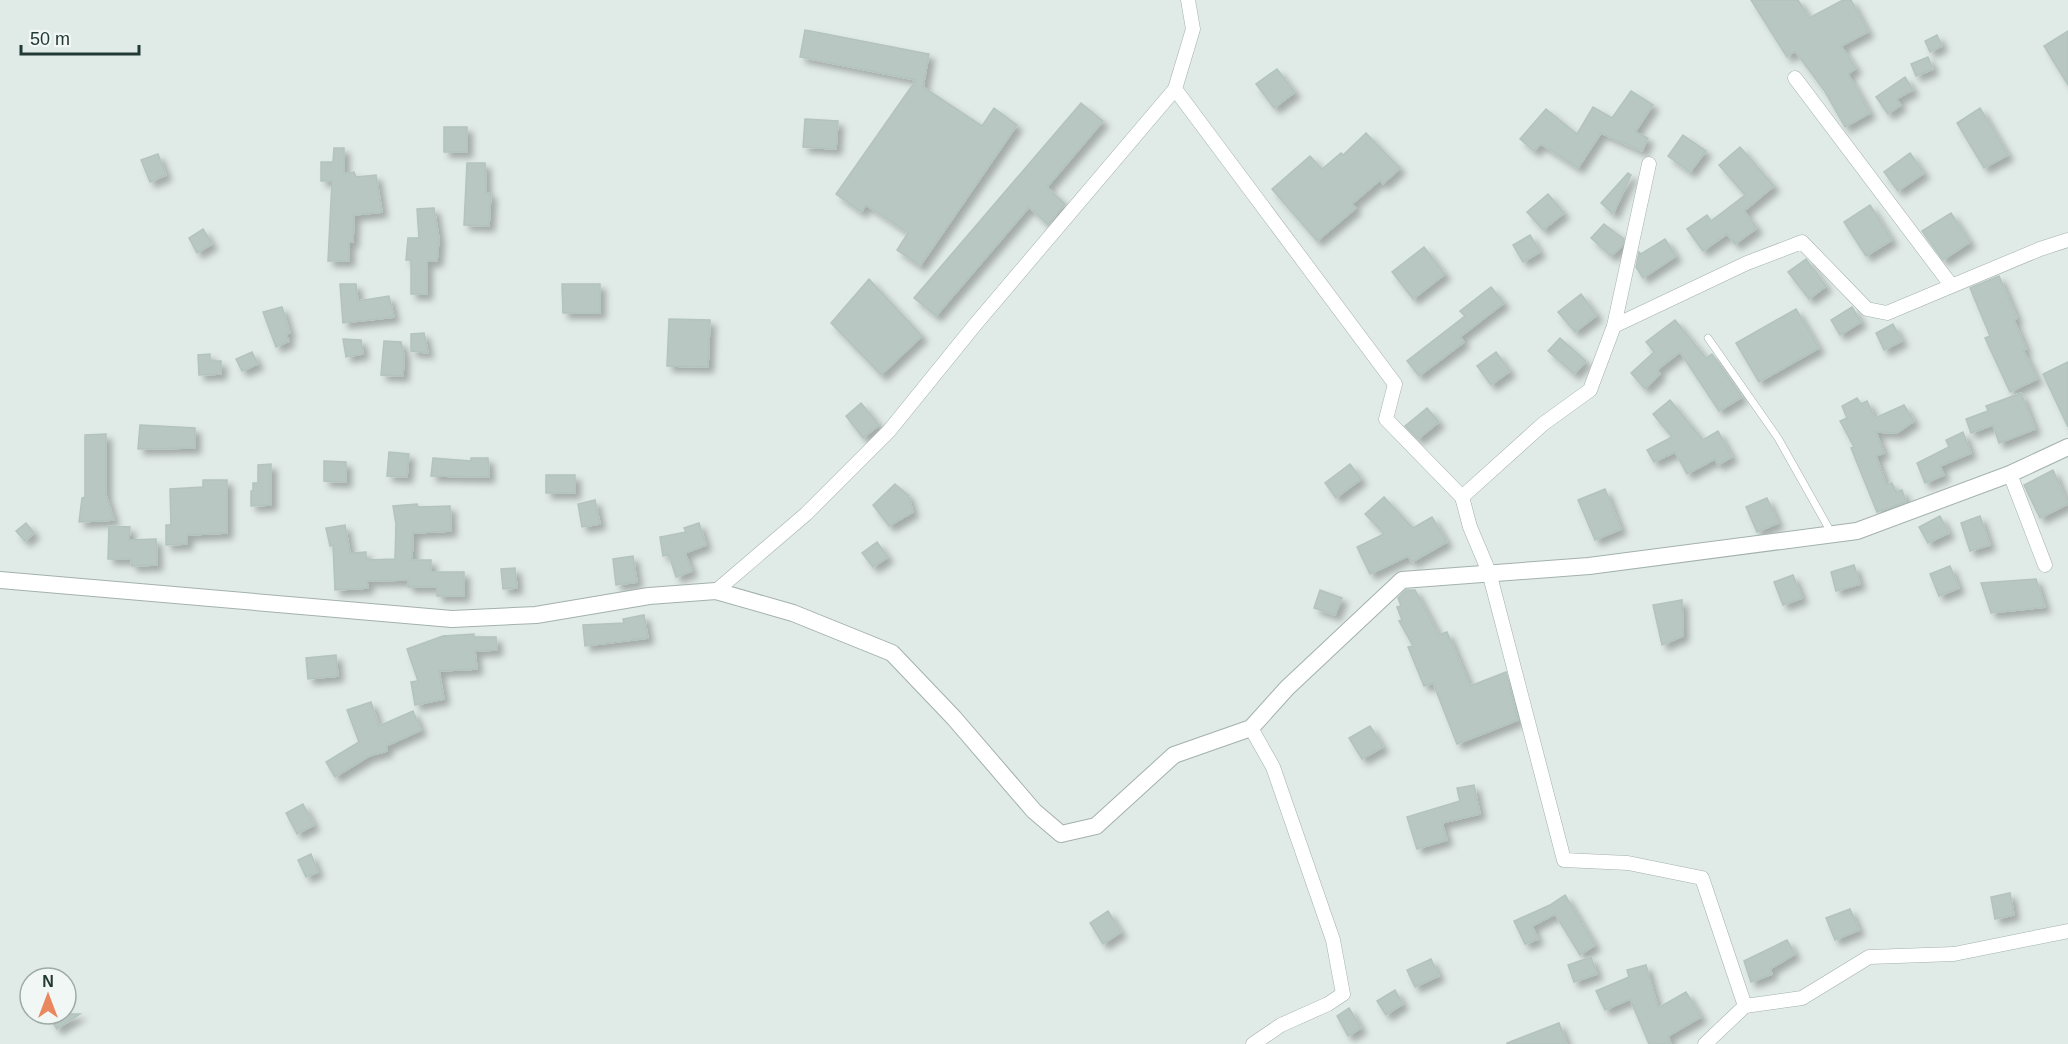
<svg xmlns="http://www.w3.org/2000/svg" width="2068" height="1044" viewBox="0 0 2068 1044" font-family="Helvetica,sans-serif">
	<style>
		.building { fill: #b8c7c2; stroke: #b3c3bd; stroke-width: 1.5; filter: url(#shadow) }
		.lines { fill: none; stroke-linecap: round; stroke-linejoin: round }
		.service-casing { stroke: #a3b1ad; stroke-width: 8 }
		.minor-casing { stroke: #a3b1ad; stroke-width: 15 }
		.tertiary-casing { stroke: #a3b1ad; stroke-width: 18 }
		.service { stroke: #fff; stroke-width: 7 }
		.minor { stroke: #fff; stroke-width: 14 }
		.tertiary { stroke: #fff; stroke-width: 16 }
	</style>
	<defs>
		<filter id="shadow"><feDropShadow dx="5.5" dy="5.5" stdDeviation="3" flood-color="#0004"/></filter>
	</defs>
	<rect width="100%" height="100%" fill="#e0eae6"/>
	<g class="building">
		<path d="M1751 0H1798L1809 18 1843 0H1851L1868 32 1841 46 1856 68 1848 74 1870 113 1845 127 1824 90 1795 51 1787 57Z"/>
		<path d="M805 30 929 54 923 87 982 126 994 108 1017 125 920 266 897 250 908 233 866 205 861 212 836 194 916 80 800 57Z"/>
		<path d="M2068 31V85L2044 46Z"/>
		<path d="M1937 35 1942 46 1930 52 1925 41Z"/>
		<path d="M1928 57 1933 69 1916 76 1911 64Z"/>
		<path d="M1277 69 1295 92 1274 108 1256 84Z"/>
		<path d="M1905 77 1913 90 1896 99 1901 105 1888 114 1876 97Z"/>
		<path d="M1631 91 1653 105 1635 132 1648 138 1642 151 1601 133 1578 168 1541 144 1534 151 1520 139 1546 109 1577 134 1593 107 1612 118Z"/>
		<path d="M1081 103 1103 121 1047 187 1065 204 1048 225 1029 207 936 316 914 298Z"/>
		<path d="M1980 108 2008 155 1984 168 1957 123Z"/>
		<path d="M805 119 838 121 836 149 803 147Z"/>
		<rect x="444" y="127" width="23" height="25"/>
		<path d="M1366 133 1400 168 1383 184 1380 180 1352 204 1356 208 1317 241 1272 189 1310 156 1322 169 1341 153 1343 155Z"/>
		<path d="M1683 135 1706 151 1690 172 1668 156Z"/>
		<path d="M1740 147 1774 186 1744 211 1757 228 1735 244 1727 234 1703 251 1687 229 1707 215 1711 221 1745 195 1719 165Z"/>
		<path d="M334 148H344V174L354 172 356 177 376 175 382 212 354 215 353 242H349V261H328L332 181H321V162H333Z"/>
		<path d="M1910 153 1924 173 1898 191 1884 172Z"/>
		<path d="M158 154 166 175 150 182 141 160Z"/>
		<path d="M467 163H485L486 193H491L489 226 464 225Z"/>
		<path d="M1628 173 1631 175 1613 214 1601 203Z"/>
		<path d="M1548 194 1564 213 1543 230 1527 212Z"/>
		<path d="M1870 205 1892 240 1866 256 1844 222Z"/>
		<path d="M434 208 439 239 437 261H427V294H411V260H406L408 238H419L417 209Z"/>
		<path d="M1951 213 1970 242 1943 260 1922 231Z"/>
		<path d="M1604 224 1624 239 1622 246 1611 256 1591 238Z"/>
		<path d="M203 229 212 244 197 253 189 238Z"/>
		<path d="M1530 235 1540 252 1523 262 1513 245Z"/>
		<path d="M1665 239 1676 256 1643 278 1636 267 1639 252 1641 254Z"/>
		<path d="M1424 247 1445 274 1413 299 1392 272Z"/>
		<path d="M1806 259 1826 286 1809 299 1788 272Z"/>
		<path d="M1999 276 2017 318 2014 320 2026 349 2023 350 2037 379 2010 392 1985 338 1990 336 1970 288Z"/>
		<path d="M869 279 922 336 881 375 831 323Z"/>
		<path d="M340 284H356L358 301 389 296 394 317 343 323Z"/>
		<path d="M562 284H600V313H563Z"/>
		<path d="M1491 287 1504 303 1460 337 1464 342 1419 376 1407 361 1465 316 1460 311Z"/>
		<path d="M1581 294 1597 315 1575 332 1558 312Z"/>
		<path d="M282 307 290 333 286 334 289 341 276 347 263 312Z"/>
		<path d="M1852 307 1861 322 1840 335 1831 320Z"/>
		<path d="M1796 309 1819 348 1759 382 1736 343Z"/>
		<path d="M669 319 710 320 708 367 667 366Z"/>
		<path d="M1675 320 1706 358 1712 354 1742 397 1719 411 1680 352 1657 370 1660 374 1645 389 1631 373 1654 352 1646 342Z"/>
		<path d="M1893 324 1902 341 1884 350 1876 333Z"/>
		<path d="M424 333 428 353 411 351V334Z"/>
		<path d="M1560 338 1586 361 1574 374 1548 351Z"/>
		<path d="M343 339 361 340 363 354 346 357Z"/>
		<path d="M384 341 401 342 404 356 403 376 381 375Z"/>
		<path d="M252 352 258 364 242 371 236 359Z"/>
		<path d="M1496 352 1510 371 1491 385 1477 366Z"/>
		<path d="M210 354V361H221V374L199 375 198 355Z"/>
		<path d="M2068 362V427L2043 374Z"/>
		<path d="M2021 393 2035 429 1999 443 1993 425 1971 433 1966 419 1988 411 1986 406Z"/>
		<path d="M1857 398 1861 404 1867 401 1875 418 1904 405 1914 421 1897 433 1876 432 1884 453 1876 456 1886 484 1892 483 1896 492 1902 490 1906 502 1877 512 1851 448 1854 447 1840 421 1847 418 1842 406Z"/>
		<path d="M1670 400 1703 440 1718 431 1732 457 1718 465 1715 459 1687 474 1675 452 1654 462 1647 450 1672 437 1653 414Z"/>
		<path d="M861 403 879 425 863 438 846 416Z"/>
		<path d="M1427 408 1439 422 1418 439 1405 426Z"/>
		<path d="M140 425 195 428V448L138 449Z"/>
		<path d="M1963 432 1971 453 1940 466 1944 475 1925 483 1917 463 1949 447 1946 440Z"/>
		<path d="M106 434V495L114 520 79 522 82 498 85 497V435Z"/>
		<path d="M389 452 409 454 407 477 387 476Z"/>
		<path d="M433 458 471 461V458H488L489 477 431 476Z"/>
		<path d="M324 461 346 462V482L324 481Z"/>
		<path d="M271 464V505L251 506V491H253V483H258V465Z"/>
		<path d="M1350 464 1361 479 1336 498 1325 483Z"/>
		<path d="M2053 470 2068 504 2040 518 2024 485Z"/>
		<rect x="546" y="475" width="29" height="18"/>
		<path d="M203 480H227V533L187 535V544L166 545V525H171L170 489 203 487Z"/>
		<path d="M895 484 908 495 913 512 889 526 873 505Z"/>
		<path d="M1605 489 1621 529 1595 540 1578 500Z"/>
		<path d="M1384 497 1413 528 1432 517 1447 542 1412 562 1408 556 1370 574 1357 547 1384 534 1365 514Z"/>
		<path d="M1767 498 1778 523 1757 532 1746 507Z"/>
		<path d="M595 500 600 524 582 527 578 504Z"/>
		<path d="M417 504 418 507 450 506 451 531 413 533 412 560H431V572H464V596H437V587H408V580L367 581 368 588 335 590 333 545 330 546 326 528 345 525 350 553 366 552V560L395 559 396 524 393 506Z"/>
		<path d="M1940 516 1949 533 1928 543 1919 527Z"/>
		<path d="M1980 516 1990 545 1970 551 1961 523Z"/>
		<path d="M26 523 34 533 25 541 16 531Z"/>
		<path d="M699 523 706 545 685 553 692 571 676 577 669 555 663 556 660 537 686 532 684 528Z"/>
		<path d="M109 526 130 527 129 540 156 539 157 565 132 566 131 559H108Z"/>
		<path d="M877 542 888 557 873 567 862 553Z"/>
		<path d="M633 556 637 582 616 585 613 559Z"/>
		<path d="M1854 565 1860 584 1836 591 1831 572Z"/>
		<path d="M1950 566 1959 588 1939 596 1930 574Z"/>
		<path d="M515 568 517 588 503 589 501 569Z"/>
		<path d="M1793 575 1802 598 1783 605 1774 582Z"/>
		<path d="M2036 579 2045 607 1991 613 1981 583Z"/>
		<path d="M1320 590 1342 598 1335 615 1314 608Z"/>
		<path d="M1406 590H1415L1439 635 1447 632 1470 686 1506 672 1518 720 1457 744 1433 683 1424 686 1408 647 1413 646 1399 621 1402 620 1397 607 1401 606 1398 598Z"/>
		<path d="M1682 600 1683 636 1662 645 1653 605Z"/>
		<path d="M644 615 648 638 585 646 583 625 624 623 623 619Z"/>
		<path d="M474 634V637H496L497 650 475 651 477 669 439 671 444 699 415 705 411 682 418 681 407 649 443 636Z"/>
		<path d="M336 655 338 676 308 679 306 658Z"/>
		<path d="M371 702 379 726 413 711 421 730 386 746 387 751 369 756 335 777 326 762 359 742 347 710Z"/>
		<path d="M1370 726 1383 747 1362 759 1349 738Z"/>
		<path d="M1474 785 1480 814 1442 823 1447 840 1417 849 1407 817 1460 801 1457 788Z"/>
		<path d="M303 804 314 825 297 834 286 813Z"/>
		<path d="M311 854 318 872 306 877 298 860Z"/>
		<path d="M2010 893 2014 915 1995 919 1991 897Z"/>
		<path d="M1565 895 1595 945 1580 955 1555 914 1532 926 1538 939 1525 944 1514 921 1550 905Z"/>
		<path d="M1850 909 1859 930 1835 940 1826 918Z"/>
		<path d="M1108 911 1121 932 1103 944 1090 923Z"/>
		<path d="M1787 940 1795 954 1770 969 1772 974 1751 982 1744 961Z"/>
		<path d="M1591 957 1597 974 1574 982 1568 965Z"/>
		<path d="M1431 959 1439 976 1415 987 1407 970Z"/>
		<path d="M1646 965 1658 1008 1686 992 1701 1017 1668 1036 1671 1044H1649L1630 999 1605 1010 1596 991 1629 977 1627 970Z"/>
		<path d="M1395 990 1403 1004 1386 1015 1377 1001Z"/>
		<path d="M1349 1008 1361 1028 1348 1036 1337 1016Z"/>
		<path d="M47 1014H80L57 1029Z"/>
		<path d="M1559 1023 1567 1044H1507V1043Z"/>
	</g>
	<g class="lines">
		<defs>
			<path id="service" d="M1708 338 1778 438 1832 534"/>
			<g id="minor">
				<path d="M1188 0 1193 29 1175 89 1395 384 1386 419 1462 497"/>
				<path d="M1795 78 1951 285"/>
				<path d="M2068 240 2040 249 1887 313 1867 309 1802 242 1747 263 1614 326 1590 390 1543 424 1462 497 1470 527 1489 572 1564 860 1628 863 1702 878 1745 1006 1802 998 1869 957 1954 954 2068 931"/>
				<path d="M1614 326 1649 164"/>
				<path d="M2010 474 2045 565"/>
				<path d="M716 591 806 514 889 431 974 326 1175 89"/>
				<path d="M1251 728 1273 767 1333 940 1343 994 1328 1004 1281 1025 1253 1044"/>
				<path d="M1705 1044 1745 1006"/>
			</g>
			<path id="tertiary" d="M0 580 452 619 536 615 649 596 716 591 793 613 892 653 954 718 1034 811 1061 834 1096 826 1174 755 1251 728 1287 688 1402 580 1589 566 1857 531 2010 474 2068 447"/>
		</defs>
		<use href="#service" class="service-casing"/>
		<use href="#minor" class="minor-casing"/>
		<use href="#tertiary" class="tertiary-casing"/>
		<use href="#service" class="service"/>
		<use href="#minor" class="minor"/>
		<use href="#tertiary" class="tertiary"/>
	</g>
	<g transform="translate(48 996)"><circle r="28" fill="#f0f7f4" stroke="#9eaba7" stroke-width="1.5"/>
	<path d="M0-4.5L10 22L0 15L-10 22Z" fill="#e9875e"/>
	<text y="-9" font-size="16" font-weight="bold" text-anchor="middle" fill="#223934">N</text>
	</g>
	<path d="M21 45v9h118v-9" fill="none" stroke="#223934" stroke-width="3"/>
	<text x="30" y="45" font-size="18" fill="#223934" stroke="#f0f7f4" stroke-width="4.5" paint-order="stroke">50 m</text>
</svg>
